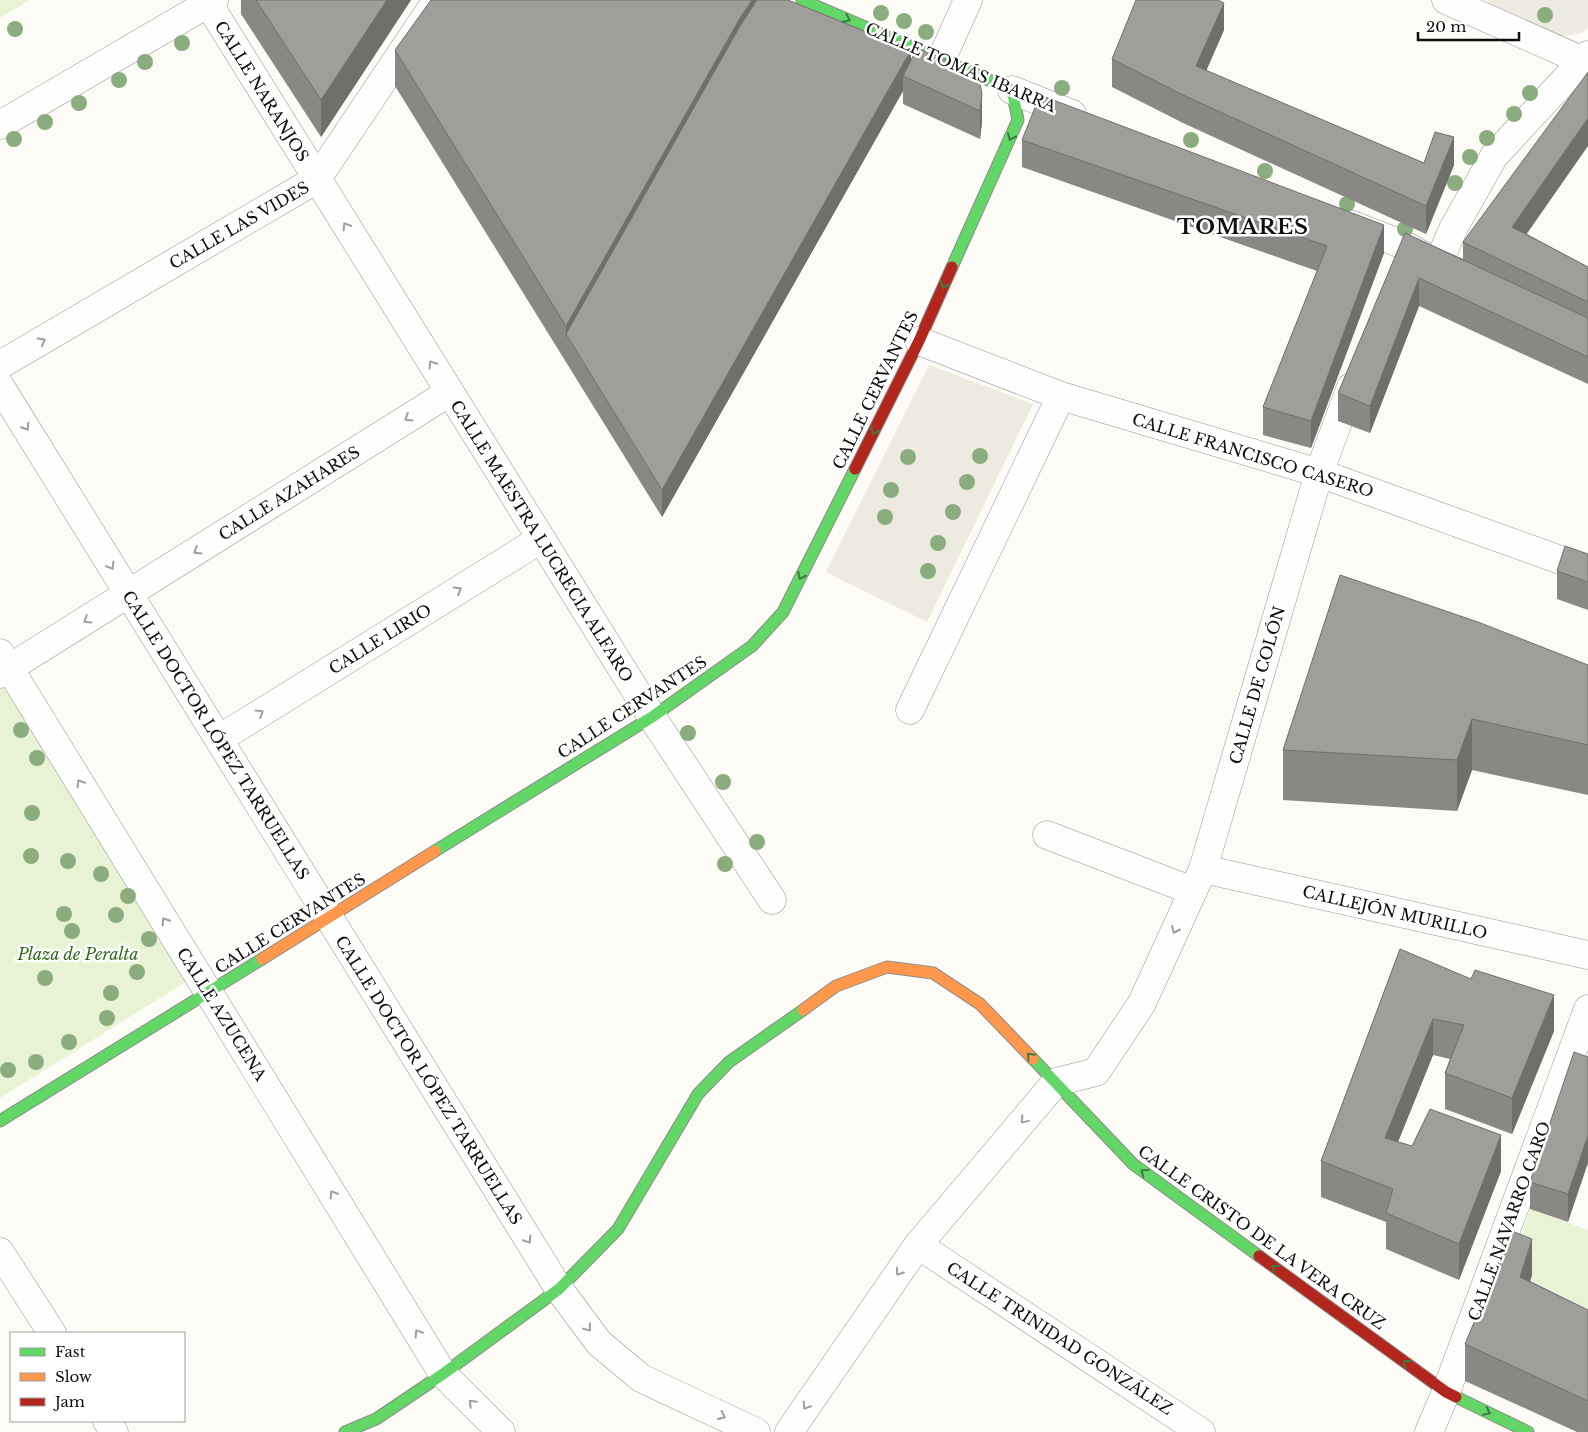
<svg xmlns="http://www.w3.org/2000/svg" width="1588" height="1432" viewBox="0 0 1588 1432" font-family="'Libre Baskerville',serif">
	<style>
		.green { fill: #e7f3d4 }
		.plaza { fill: #edeae0 }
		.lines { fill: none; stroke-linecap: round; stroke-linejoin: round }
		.street-casing { stroke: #969593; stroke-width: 29 }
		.fast-casing { stroke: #8c8c89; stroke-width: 13 }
		.slow-casing { stroke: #8c8c89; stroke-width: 13 }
		.jam-casing { stroke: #8c8c89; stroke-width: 13 }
		.street { stroke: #fffefe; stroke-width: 28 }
		.fast { stroke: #63d668; stroke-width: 11 }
		.slow { stroke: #ff974d; stroke-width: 11 }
		.jam { stroke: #b3261e; stroke-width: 11 }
		.tree { fill: #8bac7e }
		.wall { fill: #8a8884 }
		.shaded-wall { fill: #706f6c }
		.building { fill: #a09e9a; stroke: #706f6c }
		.oneway { stroke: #3d7c40 }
		.oneway2 { stroke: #9f9e9e }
		.labels { text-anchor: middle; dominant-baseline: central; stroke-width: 5; stroke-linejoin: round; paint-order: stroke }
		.street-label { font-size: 16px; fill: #0f0f0f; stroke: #fff }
		.park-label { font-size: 16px; font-style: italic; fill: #2e6b1c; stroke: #fff }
		.district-label { font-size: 21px; font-weight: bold; letter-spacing: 1px; fill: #0f0f0f; stroke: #fff }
	</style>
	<rect width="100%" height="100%" fill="#fcfbf5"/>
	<g class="green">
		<path d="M0 0H29L0 18Z"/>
		<path d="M5 686 187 981 0 1098V689Z"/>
		<path d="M1530 1209 1588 1230V1346L1512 1267Z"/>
	</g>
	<g class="plaza">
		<path d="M1489 0H1588V27L1583 33 1554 38 1486 8Z"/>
		<path d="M929 365 1033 404 927 622 826 572Z"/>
	</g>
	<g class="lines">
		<defs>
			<g id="street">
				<path d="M1446 0 1583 61"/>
				<path d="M208 3 652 717 772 900"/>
				<path d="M942 58 968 0"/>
				<path d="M1012 90 1072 114"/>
				<path d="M0 125 214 0"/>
				<path d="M1350 224 1404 245 1433 261"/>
				<path d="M1438 264 1453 229 1494 156 1588 55"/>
				<path d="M919 341 1061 396 1319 473 1588 570"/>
				<path d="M0 365 317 179 437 0"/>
				<path d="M0 386 559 1289 599 1343 641 1378 756 1432"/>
				<path d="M0 653 443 1374 501 1432"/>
				<path d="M0 674 450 392"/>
				<path d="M910 710 1061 396"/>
				<path d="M219 739 541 539"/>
				<path d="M1047 835 1193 891"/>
				<path d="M1203 869 1588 955"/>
				<path d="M918 1245 1201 1432"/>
				<path d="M0 1252 52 1333"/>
				<path d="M107 1421 114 1432"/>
				<path d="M789 1432 918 1245 1056 1082 1096 1072 1142 1003 1203 869 1319 473 1351 387"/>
				<path d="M1429 1432 1446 1392 1588 1009"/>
			</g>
			<g id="fast">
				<path d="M802 0 1012 90 1018 120 952 267"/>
				<path d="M435 851 652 717 752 646 783 612 855 469"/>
				<path d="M1033 1059 1133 1164 1259 1256"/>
				<path d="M0 1121 262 959"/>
				<path d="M1456 1397 1528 1432"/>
				<path d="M345 1432 376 1419 443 1374 559 1289 618 1229 698 1094 729 1062 803 1010"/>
			</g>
			<g id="slow">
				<path d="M262 959 435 851"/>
				<path d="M803 1010 836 986 887 967 933 973 980 1004 1033 1059"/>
			</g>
			<g id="jam">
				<path d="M855 469 919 341 952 267"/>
				<path d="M1259 1256 1446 1392 1456 1397"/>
			</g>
		</defs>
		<use href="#street" class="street-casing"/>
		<use href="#fast" class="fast-casing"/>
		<use href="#slow" class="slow-casing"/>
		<use href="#jam" class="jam-casing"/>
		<use href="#street" class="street"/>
		<use href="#fast" class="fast"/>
		<use href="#slow" class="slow"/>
		<use href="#jam" class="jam"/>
	</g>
	<g class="tree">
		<circle cx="881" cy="13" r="8"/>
		<circle cx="1545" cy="15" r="8"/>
		<circle cx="904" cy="21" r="8"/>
		<circle cx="15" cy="29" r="8"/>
		<circle cx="926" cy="32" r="8"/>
		<circle cx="182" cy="43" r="8"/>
		<circle cx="145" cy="62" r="8"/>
		<circle cx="119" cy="80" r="8"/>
		<circle cx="1062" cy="88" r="8"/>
		<circle cx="1530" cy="93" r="8"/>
		<circle cx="79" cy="103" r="8"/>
		<circle cx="1514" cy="114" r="8"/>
		<circle cx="45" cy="122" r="8"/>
		<circle cx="1487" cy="138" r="8"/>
		<circle cx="14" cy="139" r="8"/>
		<circle cx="1191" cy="140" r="8"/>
		<circle cx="1470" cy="157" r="8"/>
		<circle cx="1265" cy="171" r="8"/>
		<circle cx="1455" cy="183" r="8"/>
		<circle cx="1347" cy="204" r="8"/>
		<circle cx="1405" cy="229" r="8"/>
		<circle cx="980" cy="456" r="8"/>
		<circle cx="908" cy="457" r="8"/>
		<circle cx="967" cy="482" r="8"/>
		<circle cx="891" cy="490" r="8"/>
		<circle cx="953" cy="512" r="8"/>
		<circle cx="885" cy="517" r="8"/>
		<circle cx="938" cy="543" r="8"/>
		<circle cx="928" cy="571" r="8"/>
		<circle cx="21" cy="730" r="8"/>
		<circle cx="688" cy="733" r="8"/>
		<circle cx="37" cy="758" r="8"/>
		<circle cx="723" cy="782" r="8"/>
		<circle cx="32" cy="813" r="8"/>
		<circle cx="757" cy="842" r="8"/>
		<circle cx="31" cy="856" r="8"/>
		<circle cx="68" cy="861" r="8"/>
		<circle cx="725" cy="864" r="8"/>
		<circle cx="101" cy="874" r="8"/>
		<circle cx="128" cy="896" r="8"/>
		<circle cx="64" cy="914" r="8"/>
		<circle cx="116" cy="915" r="8"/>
		<circle cx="72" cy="931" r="8"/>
		<circle cx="149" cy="939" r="8"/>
		<circle cx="137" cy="972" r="8"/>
		<circle cx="45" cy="978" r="8"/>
		<circle cx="111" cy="993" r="8"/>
		<circle cx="107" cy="1018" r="8"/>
		<circle cx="69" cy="1042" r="8"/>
		<circle cx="36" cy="1062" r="8"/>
		<circle cx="8" cy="1070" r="8"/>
	</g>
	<g class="wall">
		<path d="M241 0H411L321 137 241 14Z"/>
		<path d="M1224 30 1206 71 1424 163 1454 165 1426 234 1183 123 1112 87V59Z"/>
		<path d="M395 50 911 61 979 78 982 122 980 139 903 104V91L662 517 395 86Z"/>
		<path d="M1022 140 1384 253 1311 448 1263 435V407L1317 271 1022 167Z"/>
		<path d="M1405 233 1463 259V242L1527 234 1588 267V384L1419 306 1370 433 1338 421V393Z"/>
		<path d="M1588 554V610L1557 599V571Z"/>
		<path d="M1588 665V795L1472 770 1457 811 1283 800V750Z"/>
		<path d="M1400 949 1554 1031 1512 1134 1445 1109V1073L1450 1059 1433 1055 1398 1142 1501 1171 1459 1280 1386 1249V1222L1321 1197V1161Z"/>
		<path d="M1588 1057 1568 1222 1530 1209V1182Z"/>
		<path d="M1532 1275 1530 1281 1588 1310V1432H1577L1465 1381V1344Z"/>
	</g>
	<g class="shaded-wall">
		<path d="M387 0H411L321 137V100Z"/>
		<path d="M752 0H764L566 334V326L740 18Z"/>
		<path d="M1224 3V30L1196 94V66Z"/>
		<path d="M911 50V77L903 76V91L662 517V490Z"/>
		<path d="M982 94V122L980 139V111Z"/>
		<path d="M1588 118V146L1512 255V227Z"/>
		<path d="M1454 137V165L1426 234V206Z"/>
		<path d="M1384 225V253L1311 448V421Z"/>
		<path d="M1419 278V306L1370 433V406Z"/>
		<path d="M1472 719V770L1457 811V760Z"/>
		<path d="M1554 995V1031L1512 1134V1098Z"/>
		<path d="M1433 1019V1055L1385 1174V1138Z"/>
		<path d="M1501 1135V1171L1459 1280V1244Z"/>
		<path d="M1588 1135V1163L1568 1222V1194Z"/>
		<path d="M1532 1239V1275L1520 1313V1277Z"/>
	</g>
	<g class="building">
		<path d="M256 0H387L321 100Z"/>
		<path d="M431 0H752L740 18 566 326 395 50Z"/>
		<path d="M757 0H788L911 50 662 490 566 334 740 26Z"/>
		<path d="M1136 0H1218L1224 3 1196 66 1424 163 1435 132 1454 137 1426 206 1183 95 1112 59Z"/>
		<path d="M917 48 951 62 979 78 982 94 980 111 903 76Z"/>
		<path d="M1588 72V118L1512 227 1588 267V302L1463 242Z"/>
		<path d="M1040 95 1384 225 1311 421 1263 407 1327 246 1022 140Z"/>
		<path d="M1405 233 1588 318V357L1419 278 1370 406 1338 393Z"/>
		<path d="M1565 546 1588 554V582L1557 571Z"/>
		<path d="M1340 575 1478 622 1588 665V745L1472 719 1457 760 1283 750Z"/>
		<path d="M1400 949 1471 979 1475 970 1554 995 1512 1098 1445 1073 1464 1025 1433 1019 1385 1138 1412 1146 1430 1109 1501 1135 1459 1244 1386 1213 1393 1189 1321 1161Z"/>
		<path d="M1574 1052 1588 1057V1135L1568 1194 1530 1182Z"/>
		<path d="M1512 1231 1532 1239 1520 1277 1588 1310V1401L1465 1344Z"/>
	</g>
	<defs><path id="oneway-chevron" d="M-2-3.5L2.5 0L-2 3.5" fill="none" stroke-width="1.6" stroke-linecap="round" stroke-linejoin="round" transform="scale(1.25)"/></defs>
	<g class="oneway">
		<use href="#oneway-chevron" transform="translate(847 19) rotate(23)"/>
		<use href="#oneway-chevron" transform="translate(1011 137) rotate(114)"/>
		<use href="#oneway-chevron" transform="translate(944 285) rotate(114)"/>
		<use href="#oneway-chevron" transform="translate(874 431) rotate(117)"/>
		<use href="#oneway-chevron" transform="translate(801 576) rotate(117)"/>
		<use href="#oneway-chevron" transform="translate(1030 1056) rotate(-134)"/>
		<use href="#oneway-chevron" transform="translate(1144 1172) rotate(-144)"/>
		<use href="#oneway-chevron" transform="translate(1275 1268) rotate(-144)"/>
		<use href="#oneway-chevron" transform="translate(1406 1363) rotate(-144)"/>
		<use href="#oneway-chevron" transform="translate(1487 1412) rotate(26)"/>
	</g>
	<g class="oneway2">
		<use href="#oneway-chevron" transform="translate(346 226) rotate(-122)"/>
		<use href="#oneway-chevron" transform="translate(42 341) rotate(-30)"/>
		<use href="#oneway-chevron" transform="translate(432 364) rotate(-122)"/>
		<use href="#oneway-chevron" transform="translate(408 418) rotate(148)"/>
		<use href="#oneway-chevron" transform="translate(26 427) rotate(58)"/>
		<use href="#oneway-chevron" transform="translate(197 551) rotate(148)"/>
		<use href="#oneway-chevron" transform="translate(111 566) rotate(58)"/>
		<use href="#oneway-chevron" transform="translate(458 590) rotate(-32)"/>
		<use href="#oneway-chevron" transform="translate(87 620) rotate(148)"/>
		<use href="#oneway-chevron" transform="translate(260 713) rotate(-32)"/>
		<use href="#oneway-chevron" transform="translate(80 783) rotate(-122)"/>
		<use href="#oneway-chevron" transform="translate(165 921) rotate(-122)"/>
		<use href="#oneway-chevron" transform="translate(1175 930) rotate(114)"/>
		<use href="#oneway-chevron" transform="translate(1024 1120) rotate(130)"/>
		<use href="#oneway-chevron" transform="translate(333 1194) rotate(-122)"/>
		<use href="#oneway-chevron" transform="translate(528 1240) rotate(58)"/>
		<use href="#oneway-chevron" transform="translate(899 1272) rotate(125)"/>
		<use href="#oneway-chevron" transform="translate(588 1328) rotate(53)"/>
		<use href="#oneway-chevron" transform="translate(418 1333) rotate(-122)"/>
		<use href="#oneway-chevron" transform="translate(472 1403) rotate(-135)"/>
		<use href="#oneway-chevron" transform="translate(806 1406) rotate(123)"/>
		<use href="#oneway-chevron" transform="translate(722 1416) rotate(25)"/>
	</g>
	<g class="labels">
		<g class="street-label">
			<text transform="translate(961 67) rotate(23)">CALLE TOMÁS IBARRA</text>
			<text transform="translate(262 91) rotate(58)">CALLE NARANJOS</text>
			<text transform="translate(239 225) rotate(-30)">CALLE LAS VIDES</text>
			<text transform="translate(875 390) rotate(-64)">CALLE CERVANTES</text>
			<text transform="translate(1253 455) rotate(17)">CALLE FRANCISCO CASERO</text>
			<text transform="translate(289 493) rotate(-32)">CALLE AZAHARES</text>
			<text transform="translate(542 541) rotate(58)">CALLE MAESTRA LUCRECIA ALFARO</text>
			<text transform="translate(380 639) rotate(-32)">CALLE LIRIO</text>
			<text transform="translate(1257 685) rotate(-74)">CALLE DE COLÓN</text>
			<text transform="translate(632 707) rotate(-33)">CALLE CERVANTES</text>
			<text transform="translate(216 735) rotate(58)">CALLE DOCTOR LÓPEZ TARRUELLAS</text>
			<text transform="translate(1395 912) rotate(13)">CALLEJÓN MURILLO</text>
			<text transform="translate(290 923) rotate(-32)">CALLE CERVANTES</text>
			<text transform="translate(222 1014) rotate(58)">CALLE AZUCENA</text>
			<text transform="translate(429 1080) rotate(58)">CALLE DOCTOR LÓPEZ TARRUELLAS</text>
			<text transform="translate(1509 1221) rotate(-70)">CALLE NAVARRO CARO</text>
			<text transform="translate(1262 1237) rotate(36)">CALLE CRISTO DE LA VERA CRUZ</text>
			<text transform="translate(1060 1338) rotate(33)">CALLE TRINIDAD GONZÁLEZ</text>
		</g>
		<g class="park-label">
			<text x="78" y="954">Plaza de Peralta</text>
		</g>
		<g class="district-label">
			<text x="1243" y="227">TOMARES</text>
		</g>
	</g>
	<rect x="10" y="1332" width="175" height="90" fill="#ffffff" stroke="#9f9f9f"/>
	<rect x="20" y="1348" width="25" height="8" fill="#63d668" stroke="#9f9f9f"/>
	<text x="55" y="1357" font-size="15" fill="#0f0f0f">Fast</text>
	<rect x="20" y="1373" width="25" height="8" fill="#ff974d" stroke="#9f9f9f"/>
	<text x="55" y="1382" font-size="15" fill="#0f0f0f">Slow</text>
	<rect x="20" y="1398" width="25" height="8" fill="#b3261e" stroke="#9f9f9f"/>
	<text x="55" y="1407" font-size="15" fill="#0f0f0f">Jam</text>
	<path d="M1418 32v8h101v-8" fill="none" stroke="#0f0f0f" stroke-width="2.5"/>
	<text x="1426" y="32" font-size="15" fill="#0f0f0f" stroke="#ffffff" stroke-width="4" paint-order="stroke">20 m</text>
</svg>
